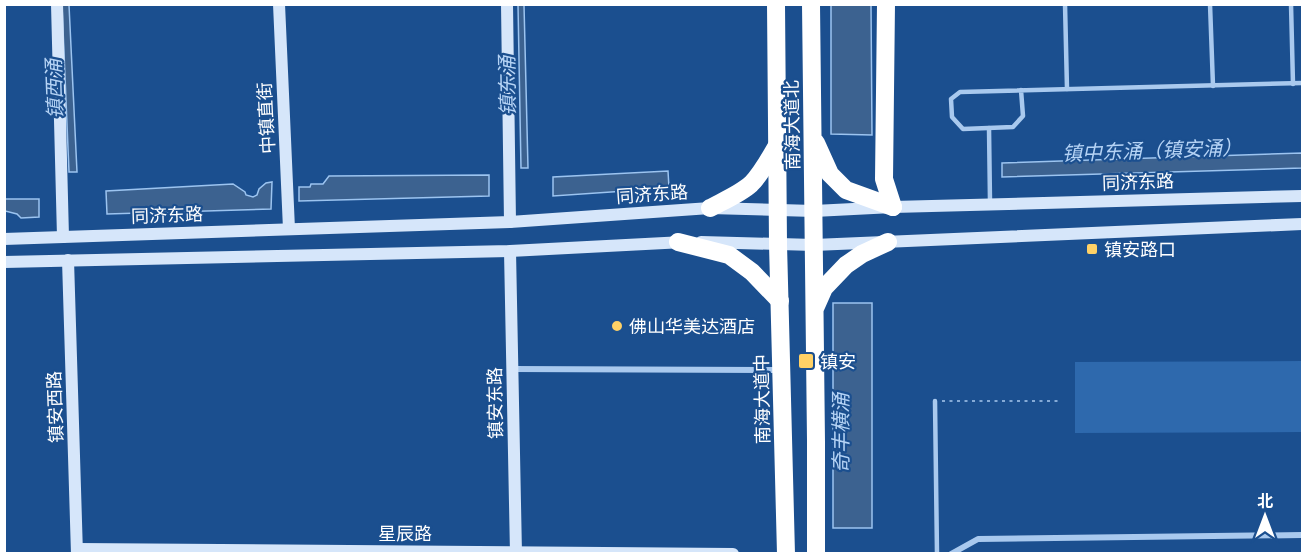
<svg xmlns="http://www.w3.org/2000/svg" width="1307" height="558" viewBox="0 0 1307 558" font-family="'Titillium Web','Noto Sans SC',sans-serif">
	<style>
		.green { fill: #2e69ad }
		.water { fill: #3c6290; stroke: #9cc4f0; stroke-width: 1.5 }
		.lines { fill: none; stroke-linecap: round; stroke-linejoin: round }
		.path { stroke: #a9c9ee; stroke-width: 1.5; stroke-dasharray: 3 4.5; stroke-linecap: butt }
		.lane { stroke: #a9c9ee; stroke-width: 4.5 }
		.street { stroke: #a9c9ee; stroke-width: 6 }
		.secondary { stroke: #d6e6fa; stroke-width: 12 }
		.highway { stroke: #fff; stroke-width: 18 }
		.poi-dot { fill: #ffd166; stroke: #1b4f8f; stroke-width: 2 }
		.labels { text-anchor: middle; dominant-baseline: central; stroke-width: 4.5; stroke-linejoin: round; paint-order: stroke }
		.street-label { font-size: 18px; fill: #fff; stroke: #1b4f8f }
		.poi-label { font-size: 18px; fill: #fff; stroke: #1b4f8f; text-anchor: start }
		.water-label { font-size: 20px; font-style: italic; fill: #b5d3f5; stroke: #1b4f8f }
	</style>
	<rect width="100%" height="100%" fill="#1b4f8f"/>
	<path class="green" d="M1302 361V432L1075 433V362Z"/>
	<g class="water">
		<path d="M62 5H69L77 172H69Z"/>
		<path d="M518 5H524L528 168H521Z"/>
		<path d="M831 5H871L872 135 831 134Z"/>
		<path d="M1302 153V168L1002 177V163Z"/>
		<path d="M668 171 669 188 553 196V177Z"/>
		<path d="M489 175V196L299 201V187H310L311 184H323L329 176Z"/>
		<path d="M272 182 271 209 107 214 106 191 233 184 245 192 246 195 253 197 257 195 259 189 266 183Z"/>
		<path d="M5 199H39V217L21 218 17 214 5 211Z"/>
		<rect x="833" y="303" width="39" height="225"/>
	</g>
	<g class="lines">
		<path class="path" d="M942 401H1062"/>
		<g class="lane">
			<path d="M1065 4 1067 89"/>
			<path d="M1210 4 1213 86"/>
			<path d="M1291 4 1293 84"/>
			<path d="M1021 90 1023 116 1013 127 963 129 952 117 951 99 960 92 1302 83"/>
			<path d="M989 128 990 202"/>
			<path d="M935 401 937 554"/>
		</g>
		<g class="street">
			<path d="M512 369 779 370"/>
			<path d="M951 554 978 539 1302 535"/>
		</g>
		<g class="secondary">
			<path d="M57 4 63 237"/>
			<path d="M279 4 289 229"/>
			<path d="M507 4 510 222"/>
			<path d="M4 239 510 222 710 208 814 211 893 207 1302 196"/>
			<path d="M701 242 814 245 1302 224"/>
			<path d="M510 251 516 554"/>
			<path d="M68 260 77 554"/>
			<path d="M4 262 510 251 684 242"/>
			<path d="M77 549 733 554"/>
		</g>
		<g class="highway">
			<path d="M776 4 778 244 786 554"/>
			<path d="M811 4 816 441V554"/>
			<path d="M886 4 884 179 893 207"/>
			<path d="M816 143 830 174 846 190 893 207"/>
			<path d="M710 208C723 201 740 194 751 184 762 173 770 157 778 144"/>
			<path d="M678 242 729 255 752 272 780 301"/>
			<path d="M816 306 824 288 846 265 862 254 888 242"/>
		</g>
	</g>
	<g class="poi-dot">
		<rect x="1086" y="243" width="12" height="12" rx="3"/>
		<circle cx="617" cy="326" r="6"/>
		<rect x="798" y="353" width="16" height="16" rx="3"/>
	</g>
	<g class="labels">
		<g class="street-label">
			<text transform="translate(266 118) rotate(-93)">中镇直街</text>
			<text transform="translate(792 125) rotate(-91)">南海大道北</text>
			<text transform="translate(1138 182) rotate(-2)">同济东路</text>
			<text transform="translate(652 194) rotate(-4)">同济东路</text>
			<text transform="translate(167 215) rotate(-2)">同济东路</text>
			<text transform="translate(762 399) rotate(-91)">南海大道中</text>
			<text transform="translate(495 403) rotate(-91)">镇安东路</text>
			<text transform="translate(55 407) rotate(-92)">镇安西路</text>
			<text x="405" y="533">星辰路</text>
		</g>
		<g class="poi-label">
			<text x="1104" y="249">镇安路口</text>
			<text x="629" y="326">佛山华美达酒店</text>
			<text x="820" y="361">镇安</text>
		</g>
		<g class="water-label">
			<text transform="translate(507 86) rotate(-91)">镇东涌</text>
			<text transform="translate(54 89) rotate(-92)">镇西涌</text>
			<text transform="translate(1152 150) rotate(-2)">镇中东涌（镇安涌）</text>
			<text transform="translate(840 433) rotate(-90)">奇丰横涌</text>
		</g>
	</g>
	<rect width="1307" height="558" fill="none" stroke="#ffffff" stroke-width="12"/>
	<g transform="translate(1265 516)" stroke="#1b4f8f" stroke-width="4.5" paint-order="stroke">
	<path d="M0-4.5L10 22L0 15L-10 22Z" fill="#ffffff"/>
	<text y="-9" font-size="16" font-weight="bold" text-anchor="middle" fill="#ffffff">北</text>
	</g>
</svg>
